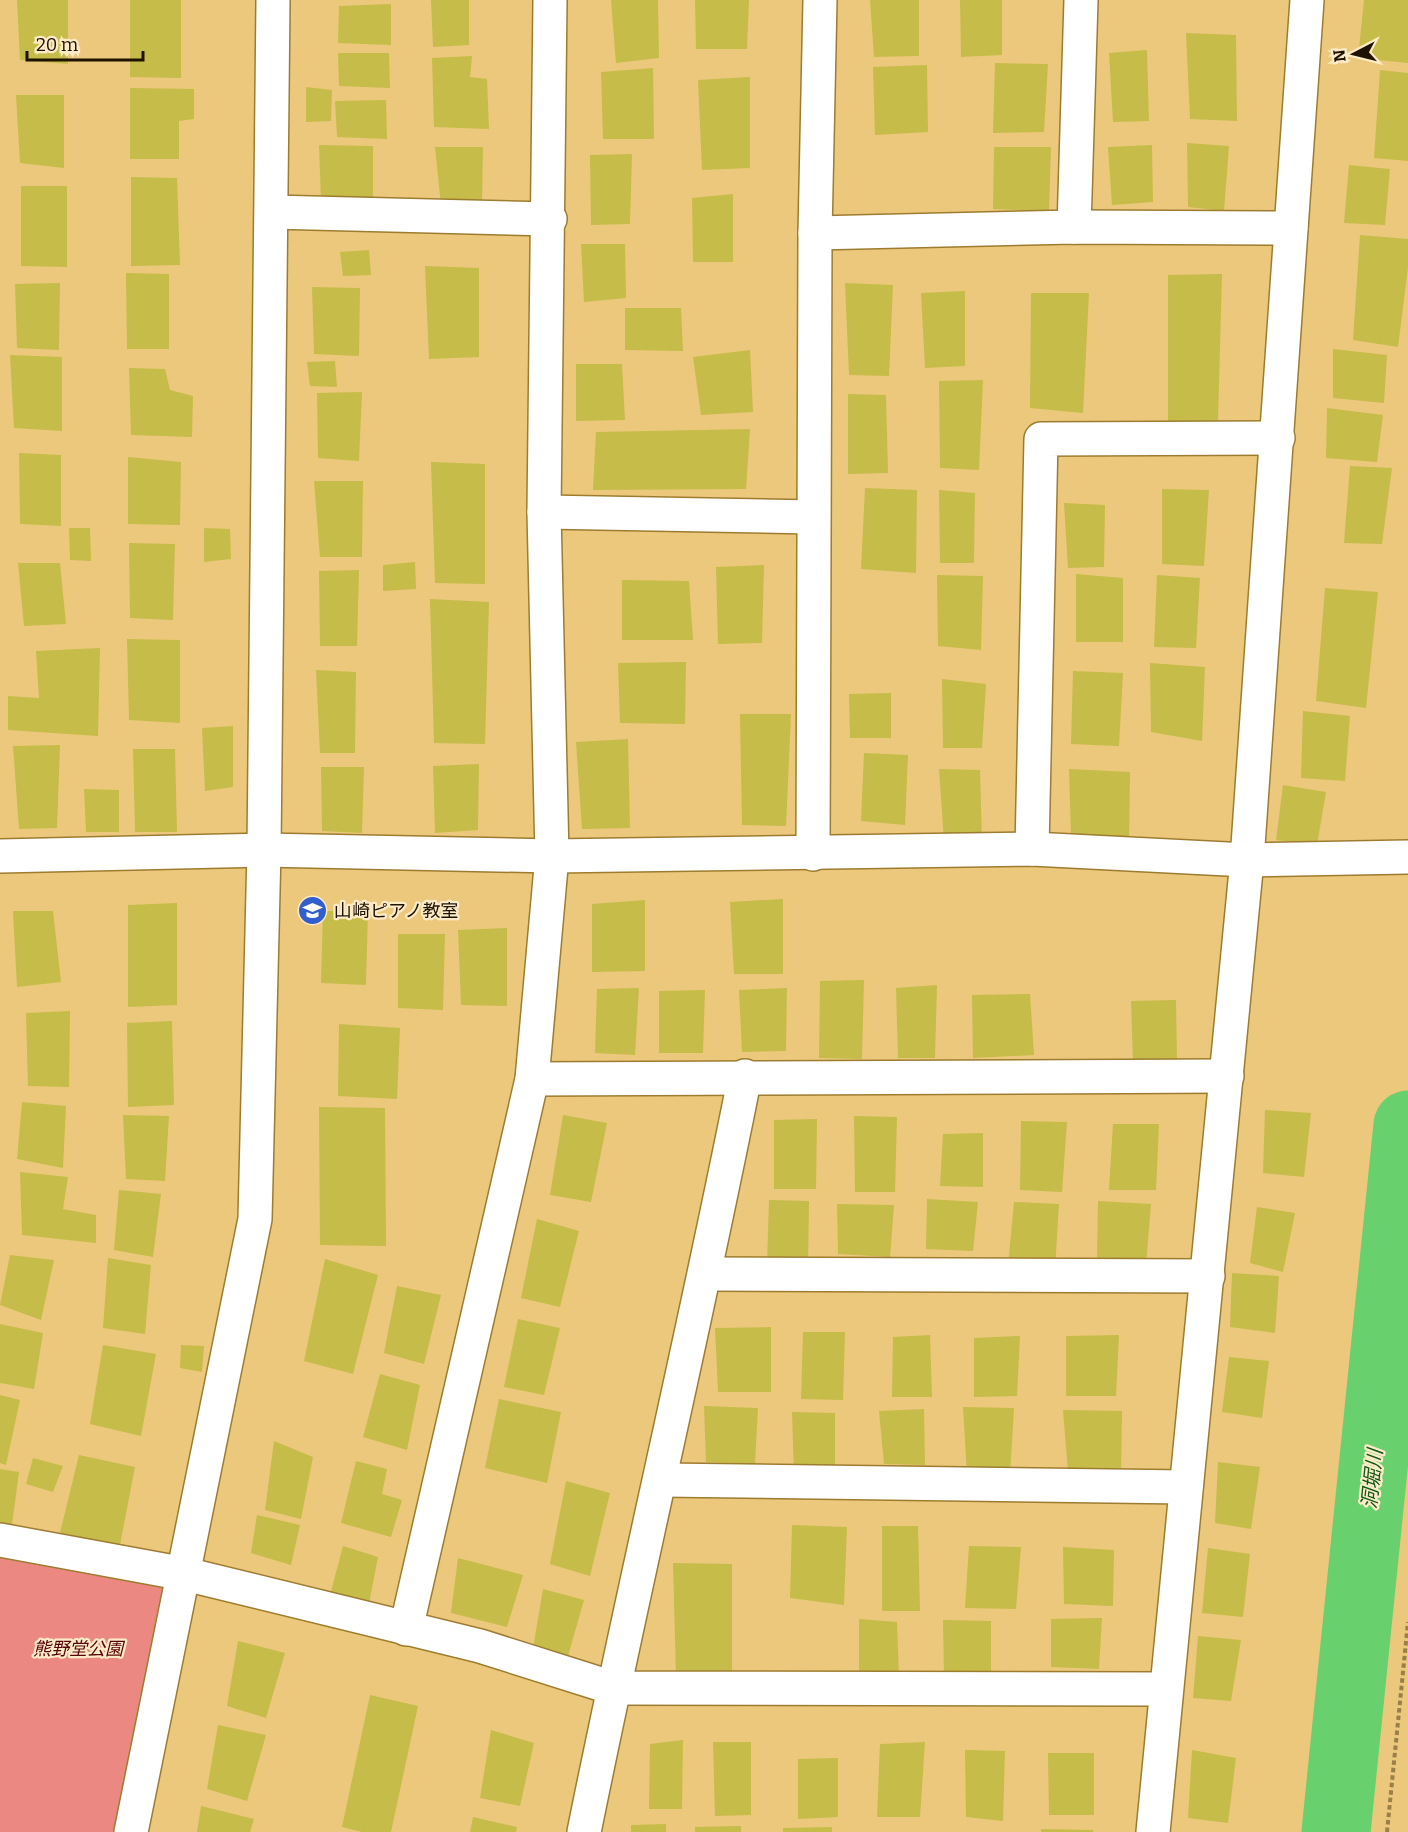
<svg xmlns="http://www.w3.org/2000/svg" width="1408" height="1832" viewBox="0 0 1408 1832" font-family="Bitter,'Noto Sans JP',serif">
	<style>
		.green { fill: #ec8882 }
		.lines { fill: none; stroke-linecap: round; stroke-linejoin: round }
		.river { stroke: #68d06c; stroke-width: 69 }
		.building { fill: #c6bc49 }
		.minor-casing { stroke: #9e7c2f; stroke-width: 36 }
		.tertiary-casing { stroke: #9e7c2f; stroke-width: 36 }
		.path { stroke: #997f4a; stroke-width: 4; stroke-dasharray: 4.5 3; stroke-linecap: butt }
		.minor { stroke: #fff; stroke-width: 33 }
		.tertiary { stroke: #fff; stroke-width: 33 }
		.labels { text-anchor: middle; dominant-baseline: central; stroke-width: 4.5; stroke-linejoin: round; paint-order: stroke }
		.poi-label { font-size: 18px; fill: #1e1300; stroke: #fdebc7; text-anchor: start }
		.park-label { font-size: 18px; font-style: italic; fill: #570007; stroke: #fdebc7 }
		.water-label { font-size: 20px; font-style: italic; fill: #0f5918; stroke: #fdebc7 }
	</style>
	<rect width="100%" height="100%" fill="#ecc87c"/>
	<path class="green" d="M0 1554 171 1587 118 1832H0Z"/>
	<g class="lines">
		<path class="river" d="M1336 1832 1408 1125"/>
	</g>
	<g class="building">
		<path d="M17 0H68V64L20 60Z"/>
		<path d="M130 0H181V78L130 77Z"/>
		<path d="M431 0H469V45L433 47Z"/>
		<path d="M611 0H658L659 58 616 63Z"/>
		<path d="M695 0H749L747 49H696Z"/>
		<path d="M870 0H919V56L874 57Z"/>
		<path d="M960 0H1002V55L961 57Z"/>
		<path d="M1364 0H1408V63L1358 58Z"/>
		<path d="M391 4V45L338 43 339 6Z"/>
		<path d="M1186 33 1236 35 1237 121 1190 119Z"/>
		<path d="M1147 50 1149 121 1113 122 1109 53Z"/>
		<path d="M338 53H389L390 88 339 86Z"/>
		<path d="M472 56 470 77 487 79 489 129 434 127 432 58Z"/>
		<path d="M995 63 1048 64 1044 132 993 133Z"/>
		<path d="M927 65 928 132 875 135 873 67Z"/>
		<path d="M653 68 654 139H603L601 72Z"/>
		<path d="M1380 70 1408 73V161L1374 158Z"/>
		<path d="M750 77V168L702 170 698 80Z"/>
		<path d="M306 87 332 90 331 121 306 122Z"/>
		<path d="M130 88 194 89V119L179 121V159H130Z"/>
		<path d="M16 95H64V168L20 163Z"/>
		<path d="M386 100 387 139 337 137 335 101Z"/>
		<path d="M1187 143 1229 146 1224 211 1188 207Z"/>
		<path d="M319 145 373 146V202H321Z"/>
		<path d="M1152 145 1153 202 1112 205 1108 147Z"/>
		<path d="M435 147H483L482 205H441Z"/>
		<path d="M994 147H1051L1049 211 993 209Z"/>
		<path d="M632 154 630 224 591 225 590 155Z"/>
		<path d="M1349 165 1390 169 1385 225 1344 223Z"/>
		<path d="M131 177 177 178 180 265 131 266Z"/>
		<path d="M21 186H67V267L21 266Z"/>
		<path d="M733 194V262H693L692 198Z"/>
		<path d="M1360 235 1408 239V267L1398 347 1353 340Z"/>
		<path d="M581 244H625L626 298 584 302Z"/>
		<path d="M369 250 371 275 343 276 340 252Z"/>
		<path d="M425 266 479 268V357L429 359Z"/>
		<path d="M126 273 169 274V349H127Z"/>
		<path d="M1222 274 1218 421H1168V275Z"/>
		<path d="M60 283 59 350 17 348 15 284Z"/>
		<path d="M845 283 893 285 889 376 849 375Z"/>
		<path d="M312 287 360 288 359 356 314 354Z"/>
		<path d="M965 291V366L925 368 921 293Z"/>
		<path d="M1031 293H1089L1083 413 1030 408Z"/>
		<path d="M625 308H681L683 351 625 350Z"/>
		<path d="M1333 349 1387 355 1384 403 1333 398Z"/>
		<path d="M750 350 753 412 701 415 693 357Z"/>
		<path d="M10 355 62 357V431L14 428Z"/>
		<path d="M335 361 337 387 310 386 307 362Z"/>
		<path d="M576 364H622L625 420 576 421Z"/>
		<path d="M129 368 165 369 170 390 193 396 192 437 131 435Z"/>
		<path d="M983 380 979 470 940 468 939 381Z"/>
		<path d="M362 392 359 461 318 458 317 393Z"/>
		<path d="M848 394 886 395 888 473 848 474Z"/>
		<path d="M1327 408 1383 415 1377 462 1326 458Z"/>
		<path d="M750 429 746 489 593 490 596 432Z"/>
		<path d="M19 453 61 455V526L20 524Z"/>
		<path d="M128 457 181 462 180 525 128 524Z"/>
		<path d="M431 462 485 464V584L435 583Z"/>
		<path d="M1350 466 1392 468 1382 544 1344 543Z"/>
		<path d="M314 481H363L362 557H320Z"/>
		<path d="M865 488 917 490 916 573 861 569Z"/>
		<path d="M1162 489 1209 490 1204 566 1162 564Z"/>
		<path d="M939 490 975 493 974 563H940Z"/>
		<path d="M1064 503 1105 505 1104 567 1068 568Z"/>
		<path d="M69 528H90L91 561 70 560Z"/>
		<path d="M204 528 230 529 231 559 204 562Z"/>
		<path d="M129 543 175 544 173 620 130 618Z"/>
		<path d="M415 562 416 589 383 591V565Z"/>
		<path d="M18 563H60L66 624 24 626Z"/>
		<path d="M764 565 762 643 718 644 716 567Z"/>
		<path d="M359 570 357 646H320L319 571Z"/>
		<path d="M1076 574 1123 578V642H1076Z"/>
		<path d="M937 575 983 576 981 650 938 646Z"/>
		<path d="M1157 575 1200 578 1196 648 1154 647Z"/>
		<path d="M622 580 689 581 693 640H622Z"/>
		<path d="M1325 588 1378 592 1366 708 1316 701Z"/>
		<path d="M430 599 489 602 485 744 434 743Z"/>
		<path d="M127 639 180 640V723L129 720Z"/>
		<path d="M100 648 98 736 8 730V696L39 698 36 651Z"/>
		<path d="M686 662 685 724 620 723 618 663Z"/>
		<path d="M1150 663 1205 667 1202 741 1151 732Z"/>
		<path d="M316 670 356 672 355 753H320Z"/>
		<path d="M1073 671 1123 673 1119 746 1071 744Z"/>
		<path d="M942 679 986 684 982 748H943Z"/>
		<path d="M891 693V738H850L849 694Z"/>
		<path d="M1303 711 1350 716 1345 781 1301 778Z"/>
		<path d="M740 714H791L786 826 742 825Z"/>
		<path d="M233 726V787L205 791 202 728Z"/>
		<path d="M628 739 630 828 582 829 576 742Z"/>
		<path d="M60 745 57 828 19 829 13 746Z"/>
		<path d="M133 749H175L177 832H135Z"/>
		<path d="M864 753 908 755 905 825 861 821Z"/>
		<path d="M479 764 478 830 435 833 433 766Z"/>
		<path d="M321 767H364L362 833 322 831Z"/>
		<path d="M939 769 980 770 982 842 944 841Z"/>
		<path d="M1069 769 1130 772 1129 843 1071 836Z"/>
		<path d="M1283 785 1326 792 1317 845 1276 840Z"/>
		<path d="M84 789 119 790V832H86Z"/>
		<path d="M783 899V974H734L730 902Z"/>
		<path d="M645 900V971L592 972V904Z"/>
		<path d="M177 903V1005L128 1007V905Z"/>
		<path d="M13 911H53L61 982 17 987Z"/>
		<path d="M323 911H368L366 985 321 983Z"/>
		<path d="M507 928V1006L461 1005 458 930Z"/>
		<path d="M398 934H445L443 1010 398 1008Z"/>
		<path d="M864 980 862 1059 819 1058 820 981Z"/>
		<path d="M937 985 935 1058H898L896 988Z"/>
		<path d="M639 988 635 1055 595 1053 597 989Z"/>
		<path d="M787 988 786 1051 742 1052 739 990Z"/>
		<path d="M705 990 703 1053H659V991Z"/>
		<path d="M1030 994 1034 1055 973 1058 972 995Z"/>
		<path d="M1176 1000 1177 1061 1133 1063 1131 1001Z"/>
		<path d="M70 1011 69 1087 28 1086 26 1013Z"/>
		<path d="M172 1021 174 1105 128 1107 127 1023Z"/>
		<path d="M339 1024 400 1028 397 1099 338 1096Z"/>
		<path d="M22 1102 66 1106 63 1168 17 1159Z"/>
		<path d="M319 1107 385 1108 386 1246 320 1245Z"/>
		<path d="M1265 1110 1311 1113 1304 1177 1263 1173Z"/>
		<path d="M123 1115 169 1116 165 1181 126 1179Z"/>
		<path d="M563 1115 607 1123 591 1202 550 1195Z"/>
		<path d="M854 1116 897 1117 895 1192H855Z"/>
		<path d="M817 1119 816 1189H774V1120Z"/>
		<path d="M1021 1121 1067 1122 1062 1192 1020 1190Z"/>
		<path d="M1113 1124H1159L1156 1190H1109Z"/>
		<path d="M983 1133V1187L940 1186 943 1134Z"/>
		<path d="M20 1172 68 1177 63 1209 96 1215V1243L22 1235Z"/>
		<path d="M119 1190 161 1194 153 1257 114 1250Z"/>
		<path d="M927 1199 978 1202 973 1251 926 1249Z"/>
		<path d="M769 1200 809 1201 808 1266 767 1264Z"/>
		<path d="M1098 1201 1151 1204 1146 1265 1097 1261Z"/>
		<path d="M1014 1202 1059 1204 1055 1269 1008 1266Z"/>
		<path d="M837 1204 894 1205 890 1257 838 1254Z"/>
		<path d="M1257 1207 1295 1213 1283 1272 1250 1263Z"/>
		<path d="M537 1219 579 1231 560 1307 521 1298Z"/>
		<path d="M10 1255 54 1260 41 1320 0 1305Z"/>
		<path d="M108 1258 151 1265 145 1334 103 1328Z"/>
		<path d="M325 1259 378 1275 353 1374 304 1361Z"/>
		<path d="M1232 1273 1279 1276 1275 1333 1230 1327Z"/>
		<path d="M397 1286 441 1295 424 1364 384 1353Z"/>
		<path d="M518 1319 560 1328 544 1395 504 1387Z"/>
		<path d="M0 1324 43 1333 34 1389 0 1383Z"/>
		<path d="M771 1327V1392H718L715 1328Z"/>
		<path d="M803 1332H845L843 1400 801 1399Z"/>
		<path d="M930 1335 932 1397H892L893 1337Z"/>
		<path d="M1119 1335 1116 1396H1066V1336Z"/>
		<path d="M1020 1336 1017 1396 974 1397V1338Z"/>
		<path d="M103 1345 156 1354 141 1436 90 1424Z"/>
		<path d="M181 1345 204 1346 202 1372 180 1368Z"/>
		<path d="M1229 1357 1269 1361 1262 1418 1222 1412Z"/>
		<path d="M380 1374 420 1385 407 1450 363 1437Z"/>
		<path d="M0 1395 20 1400 6 1465 0 1463Z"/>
		<path d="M499 1399 561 1412 547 1483 485 1468Z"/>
		<path d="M704 1406 758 1408 755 1464 706 1462Z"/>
		<path d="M963 1407 1014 1408 1010 1475 967 1474Z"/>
		<path d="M924 1409 925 1465 884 1464 879 1411Z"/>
		<path d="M1063 1410 1122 1411 1121 1474 1068 1472Z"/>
		<path d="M792 1412 835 1413V1476L794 1474Z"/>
		<path d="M274 1441 313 1457 301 1519 265 1510Z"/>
		<path d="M79 1455 135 1467 119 1550 60 1533Z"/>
		<path d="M33 1458 63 1466 53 1492 26 1484Z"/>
		<path d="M356 1461 387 1469 382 1494 402 1500 391 1537 341 1523Z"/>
		<path d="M1218 1462 1260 1467 1251 1529 1215 1523Z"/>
		<path d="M0 1469 19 1472 12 1525 0 1522Z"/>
		<path d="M566 1481 610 1493 590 1576 550 1564Z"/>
		<path d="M257 1515 300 1525 291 1565 251 1553Z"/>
		<path d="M792 1525 847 1527 844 1605 790 1598Z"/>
		<path d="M882 1526H918L920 1611H882Z"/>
		<path d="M343 1546 378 1557 368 1609 329 1599Z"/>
		<path d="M969 1546 1021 1547 1016 1609 965 1608Z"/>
		<path d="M1063 1547 1114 1550 1113 1606 1064 1604Z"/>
		<path d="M1208 1548 1250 1554 1243 1617 1202 1613Z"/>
		<path d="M458 1558 523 1575 507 1627 451 1613Z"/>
		<path d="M673 1563 732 1564V1680L676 1677Z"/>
		<path d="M543 1589 584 1600 566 1663 532 1654Z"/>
		<path d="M1102 1618 1099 1669 1051 1667V1619Z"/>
		<path d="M859 1619 897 1622 899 1676 859 1675Z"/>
		<path d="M943 1620 991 1621V1679L944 1678Z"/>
		<path d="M1198 1636 1241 1640 1231 1701 1193 1698Z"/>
		<path d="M238 1641 285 1653 266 1718 227 1706Z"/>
		<path d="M370 1695 418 1706 391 1832H362L342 1827Z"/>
		<path d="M218 1725 266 1735 247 1801 207 1789Z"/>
		<path d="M491 1730 534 1743 520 1806 480 1798Z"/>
		<path d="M683 1740 682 1809H649L650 1744Z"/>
		<path d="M713 1742H751V1815L715 1816Z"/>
		<path d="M925 1742 920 1817H877L880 1744Z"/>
		<path d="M965 1750 1005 1751 1003 1821 966 1817Z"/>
		<path d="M1192 1750 1236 1758 1228 1823 1188 1818Z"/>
		<path d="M1048 1753H1094V1815H1049Z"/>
		<path d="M838 1758V1817L798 1819V1759Z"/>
		<path d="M201 1806 254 1819 250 1832H197Z"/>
		<path d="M473 1817 517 1827 516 1832H470Z"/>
		<path d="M666 1824V1832H631V1825Z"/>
		<path d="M741 1826V1832H695V1827Z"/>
		<path d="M832 1827V1832H783V1828Z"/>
		<path d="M1041 1829 1093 1830V1832H1041Z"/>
	</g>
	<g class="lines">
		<defs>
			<g id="minor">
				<path d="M272 212 550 219"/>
				<path d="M1074 227 1081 0"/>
				<path d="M815 233 1074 227 1291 228"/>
				<path d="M544 512 813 517"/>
				<path d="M1032 849 1041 439 1278 438"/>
				<path d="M813 854 815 233 820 0"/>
				<path d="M0 856 264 850 552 856 1032 849 1247 860 1408 857"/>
				<path d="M532 1079 1227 1076"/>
				<path d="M706 1274 1208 1276"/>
				<path d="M661 1480 1186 1487"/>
				<path d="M0 1540 185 1574 480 1646 613 1688 1165 1689"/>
				<path d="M406 1629 532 1079 552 856 544 512 550 0"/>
				<path d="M584 1832C635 1579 695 1329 745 1076"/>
				<path d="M1153 1832 1247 860 1307 0"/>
			</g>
			<path id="tertiary" d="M131 1832 255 1219 264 850 273 0"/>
		</defs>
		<use href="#minor" class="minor-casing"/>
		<use href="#tertiary" class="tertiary-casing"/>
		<path class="path" d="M1387 1832 1408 1622"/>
		<use href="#minor" class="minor"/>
		<use href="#tertiary" class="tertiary"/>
	</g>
	<defs>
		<symbol id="school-disc" viewBox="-11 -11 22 22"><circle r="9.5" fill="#325fce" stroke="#fdebc7"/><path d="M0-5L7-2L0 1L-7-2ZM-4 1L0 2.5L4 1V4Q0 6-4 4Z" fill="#fff"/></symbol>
	</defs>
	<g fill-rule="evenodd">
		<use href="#school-disc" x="296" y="894" width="33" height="33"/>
	</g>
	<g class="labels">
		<g class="poi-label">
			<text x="334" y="911">山崎ピアノ教室</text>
		</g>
		<g class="park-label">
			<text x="78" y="1649">熊野堂公園</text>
		</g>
		<g class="water-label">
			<text transform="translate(1372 1479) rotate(-84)">洞堀川</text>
		</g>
	</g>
	<g transform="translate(1354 54) rotate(263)" stroke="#fdebc7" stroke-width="4.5" paint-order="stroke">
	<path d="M0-4.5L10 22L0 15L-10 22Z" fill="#1e1300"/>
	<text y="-9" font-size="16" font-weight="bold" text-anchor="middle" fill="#1e1300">N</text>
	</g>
	<path d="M27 51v9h116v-9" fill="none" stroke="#1e1300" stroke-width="3"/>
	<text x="36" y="51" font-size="18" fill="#1e1300" stroke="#fdebc7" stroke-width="4.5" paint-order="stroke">20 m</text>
</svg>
